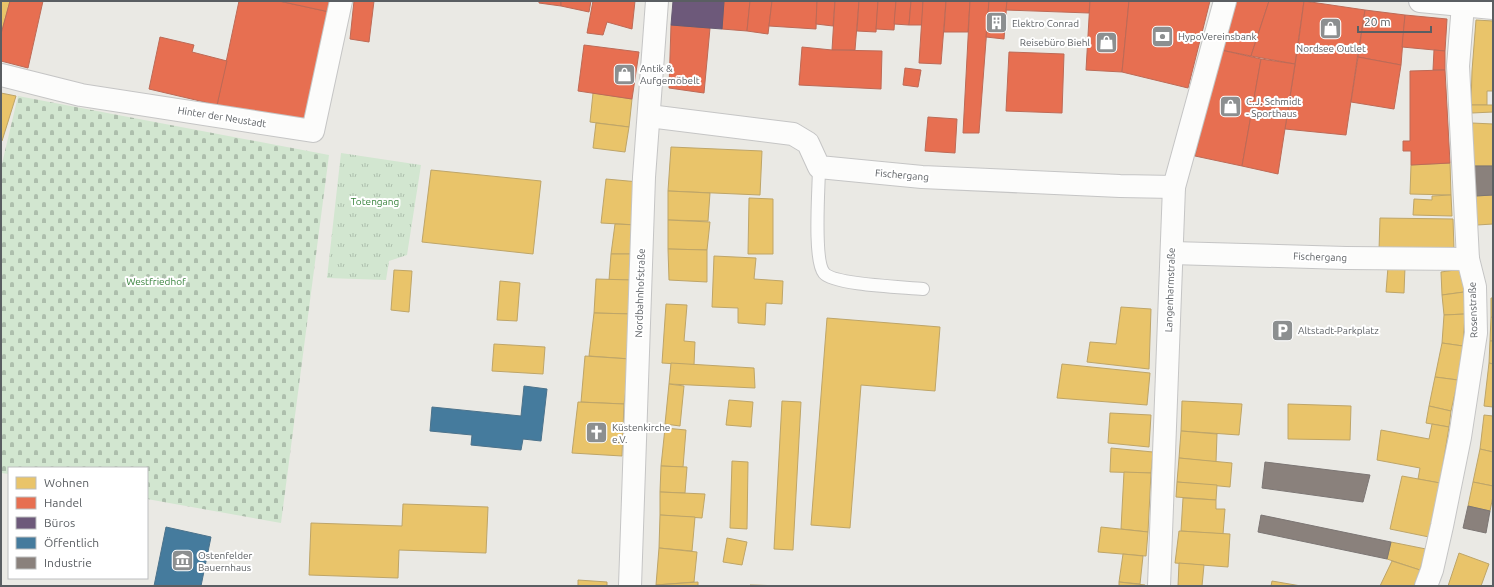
<svg xmlns="http://www.w3.org/2000/svg" width="1494" height="587" viewBox="0 0 1494 587" font-family="Ubuntu,sans-serif">
	<style>
		.cemetery { fill: url(#cemetery-stones) }
		.park { fill: url(#park-tufts) }
		.homes { fill: #e9c46a; stroke: #bea568 }
		.shops { fill: #e76f51; stroke: #bd6a56 }
		.offices { fill: #6d597a; stroke: #675a73 }
		.public { fill: #457b9d; stroke: #4b728b }
		.industry { fill: #8a817c; stroke: #7c7674 }
		.lines { fill: none; stroke-linecap: round; stroke-linejoin: round }
		.service-casing { stroke: #c5c5c5; stroke-width: 14 }
		.minor-casing { stroke: #c5c5c5; stroke-width: 24 }
		.service { stroke: #fcfcfb; stroke-width: 12 }
		.minor { stroke: #fcfcfb; stroke-width: 22 }
		.labels { text-anchor: middle; dominant-baseline: central; stroke-width: 4; stroke-linejoin: round; paint-order: stroke }
		.poi-label { font-size: 10px; fill: #5a5e62; stroke: #fff; text-anchor: start }
		.street-label { font-size: 10px; fill: #5a5e62; stroke: #fff }
		.park-label { font-size: 10px; fill: #38833c; stroke: #fff }
	</style>
	<defs>
		<pattern id="cemetery-stones" width="16" height="16" patternUnits="userSpaceOnUse"><rect width="16" height="16" fill="#d2e6d0"/><path d="M2 7V4a2 2 0 0 1 4 0v3zM10 15v-3a2 2 0 0 1 4 0v3z" fill="#adbeac"/></pattern>
		<pattern id="park-tufts" width="24" height="20" patternUnits="userSpaceOnUse"><rect width="24" height="20" fill="#d2e6d0"/><path d="M3 7l-1-3M5 7V3M7 7l1-3M15 17l-1-3M17 17v-4M19 17l1-3" fill="none" stroke="#adbeac"/></pattern>
	</defs>
	<rect width="100%" height="100%" fill="#eae9e4"/>
	<path class="cemetery" d="M18 96 329 155 281 523 147 499V468H9V474L1 473V168Z"/>
	<path class="park" d="M341 153 421 165 407 255 389 261 386 280 327 278Z"/>
	<g class="homes">
		<path d="M1 1H10L1 34Z"/>
		<path d="M1476 20 1493 21V91H1487V105H1471L1472 71Z"/>
		<path d="M1 93 16 96 2 141H1Z"/>
		<path d="M593 93 632 99 629 127 590 122Z"/>
		<path d="M1471 105H1493V112L1472 113Z"/>
		<path d="M596 123 629 127 625 152 593 148Z"/>
		<path d="M1472 123 1493 124V166H1474Z"/>
		<path d="M671 147 762 151 760 195 668 191Z"/>
		<path d="M1450 163 1451 195 1410 194 1411 165Z"/>
		<path d="M431 170 541 181 533 254 422 242Z"/>
		<path d="M606 179 639 182 637 225 601 223Z"/>
		<path d="M668 191 710 193 708 221 668 220Z"/>
		<path d="M1451 195 1452 216 1413 215 1414 199 1432 200V196Z"/>
		<path d="M1493 195V224L1477 225 1475 196Z"/>
		<path d="M749 198 773 199V254H748Z"/>
		<path d="M1380 218 1453 219 1454 250H1379Z"/>
		<path d="M668 220 710 222 707 250 668 249Z"/>
		<path d="M615 224 637 225 633 254H611Z"/>
		<path d="M668 249 707 250V282L669 280Z"/>
		<path d="M611 254H633L632 280H609Z"/>
		<path d="M714 256 756 258 754 279 783 281 782 304 766 303 765 325 738 323V308L712 307Z"/>
		<path d="M1388 267H1405L1404 293 1386 292Z"/>
		<path d="M1462 269 1464 292 1442 295 1441 272Z"/>
		<path d="M394 270 412 271 409 312 391 310Z"/>
		<path d="M596 279 632 280 633 314 594 313Z"/>
		<path d="M500 281 520 283 517 321 497 320Z"/>
		<path d="M1464 292 1465 314 1444 315 1442 295Z"/>
		<path d="M1491 298H1493V318L1491 317Z"/>
		<path d="M666 304 687 305 684 341 695 342 694 365 662 363Z"/>
		<path d="M1121 307 1151 309 1149 369 1087 362 1090 342 1116 344Z"/>
		<path d="M594 313 633 314 630 359 589 356Z"/>
		<path d="M1465 314 1463 346 1442 343 1444 315Z"/>
		<path d="M1491 317 1493 318V341H1490Z"/>
		<path d="M827 318 940 327 935 391 861 385 850 528 811 525Z"/>
		<path d="M1490 341H1493V364L1489 363Z"/>
		<path d="M1442 343 1463 346 1458 380 1435 377Z"/>
		<path d="M494 344 545 347 543 374 492 371Z"/>
		<path d="M585 356 630 359 624 404 581 402Z"/>
		<path d="M671 363 754 368 755 388 669 384Z"/>
		<path d="M1489 363 1493 364V407L1484 406Z"/>
		<path d="M1062 364 1150 373 1147 405 1057 398Z"/>
		<path d="M1435 377 1458 380 1451 411 1429 406Z"/>
		<path d="M669 384 684 386 680 426 665 424Z"/>
		<path d="M729 400 753 402 751 427 726 425Z"/>
		<path d="M782 401 801 402 793 550 774 549Z"/>
		<path d="M1182 401 1242 404 1239 435 1181 431Z"/>
		<path d="M578 402 624 404 622 456 572 453Z"/>
		<path d="M1288 404 1351 406 1350 440 1288 439Z"/>
		<path d="M1429 406 1451 411 1449 427 1426 423Z"/>
		<path d="M1110 413 1151 415 1149 447 1108 443Z"/>
		<path d="M1484 415 1493 416V452L1480 449Z"/>
		<path d="M1432 424 1449 427 1440 483 1418 479 1420 468 1377 460 1381 430 1429 439Z"/>
		<path d="M665 428 686 430 683 467 661 466Z"/>
		<path d="M1181 431 1217 434 1216 462 1179 458Z"/>
		<path d="M1111 448 1153 452 1151 473 1110 472Z"/>
		<path d="M1480 449 1493 452V486L1473 482Z"/>
		<path d="M1179 458 1232 463 1230 487 1177 482Z"/>
		<path d="M732 461 748 462 747 529 730 528Z"/>
		<path d="M661 466 687 467 685 493 660 492Z"/>
		<path d="M1124 472 1151 473 1148 532 1121 529Z"/>
		<path d="M1402 476 1440 483 1429 537 1390 529Z"/>
		<path d="M1177 482 1217 485 1216 500 1176 497Z"/>
		<path d="M1473 482 1493 486V496L1490 511 1468 506Z"/>
		<path d="M660 492 705 494 702 518 660 515Z"/>
		<path d="M1183 498 1216 500V509H1225L1223 534 1181 531Z"/>
		<path d="M403 504 488 507 486 553 399 550 398 578 309 575 311 523 402 526Z"/>
		<path d="M660 515 695 517 692 551 659 548Z"/>
		<path d="M1101 527 1148 532 1146 556 1098 552Z"/>
		<path d="M1179 531 1230 534 1228 567 1175 563Z"/>
		<path d="M727 538 747 542 742 565 723 562Z"/>
		<path d="M1391 542 1426 549 1420 570 1387 559Z"/>
		<path d="M659 548 697 552 694 582 656 585Z"/>
		<path d="M1459 553 1489 564 1481 586H1448Z"/>
		<path d="M1123 554 1143 556 1140 584 1119 582Z"/>
		<path d="M1392 561 1420 570 1414 586H1380Z"/>
		<path d="M1179 563 1204 565 1202 586H1178Z"/>
		<path d="M578 580 607 582V586H578Z"/>
		<path d="M1272 581 1301 586H1271Z"/>
		<path d="M698 582V586H656V585Z"/>
		<path d="M1119 582 1145 585V586H1119Z"/>
		<path d="M750 585 785 586H750Z"/>
	</g>
	<g class="shops">
		<path d="M10 1H43L28 68 1 61V34Z"/>
		<path d="M239 1H279L334 13 308 120 217 105Z"/>
		<path d="M279 1H336L334 13Z"/>
		<path d="M354 1H374L369 42 350 39Z"/>
		<path d="M539 1H561V6L539 3Z"/>
		<path d="M561 1H591L589 12 561 6Z"/>
		<path d="M593 1H635L632 29 607 22 603 35 587 33Z"/>
		<path d="M724 1H750L747 31 722 29Z"/>
		<path d="M750 1H772L768 34 747 31Z"/>
		<path d="M772 1H817L816 29 769 26Z"/>
		<path d="M817 1H835L833 26 816 24Z"/>
		<path d="M835 1H859L855 50H832Z"/>
		<path d="M859 1H878L876 32 857 31Z"/>
		<path d="M878 1H896L894 30 876 29Z"/>
		<path d="M896 1H911L909 25 894 24Z"/>
		<path d="M911 1H923L922 25H909Z"/>
		<path d="M923 1H946L941 64 919 63Z"/>
		<path d="M946 1H970L968 32H944Z"/>
		<path d="M970 1H989L979 133H963Z"/>
		<path d="M989 1H1007L1004 39 986 37Z"/>
		<path d="M1007 1H1090L1089 13 1006 10Z"/>
		<path d="M1090 1H1129L1122 72 1086 70Z"/>
		<path d="M1129 1H1210L1188 88 1122 72Z"/>
		<path d="M1236 1H1269L1251 56 1221 50Z"/>
		<path d="M1269 1H1304L1295 64 1251 56Z"/>
		<path d="M1304 1 1365 10 1358 53 1298 46Z"/>
		<path d="M1365 10 1405 15 1401 65 1358 57Z"/>
		<path d="M1405 15 1447 19 1445 51 1402 47Z"/>
		<path d="M671 25 710 28 704 93 669 88Z"/>
		<path d="M160 37 194 45 192 52 227 61 217 105 149 89Z"/>
		<path d="M584 45 639 52 632 99 578 91Z"/>
		<path d="M1298 46 1358 53 1346 135 1285 129Z"/>
		<path d="M802 47 832 50 882 51 881 89 799 85Z"/>
		<path d="M1221 50 1261 59 1242 166 1195 156Z"/>
		<path d="M1434 50 1445 51V70H1433Z"/>
		<path d="M1009 52 1064 54 1062 113 1006 111Z"/>
		<path d="M1358 57 1401 65 1394 109 1351 102Z"/>
		<path d="M1261 59 1295 64 1278 174 1242 166Z"/>
		<path d="M905 68 921 70 918 87 903 85Z"/>
		<path d="M1445 70 1450 163 1411 165V151H1403V141H1410V71Z"/>
		<path d="M928 117 957 119 955 153 925 151Z"/>
	</g>
	<path class="offices" d="M673 1H724L722 29 671 25Z"/>
	<g class="public">
		<path d="M524 386 547 389 541 441 523 439 521 450 471 445 472 435 430 431 432 407 521 416Z"/>
		<path d="M166 527 211 537 201 586H154Z"/>
	</g>
	<g class="industry">
		<path d="M1474 166H1493V195L1475 196Z"/>
		<path d="M1265 462 1370 475 1363 502 1262 488Z"/>
		<path d="M1468 506 1490 511 1486 533 1463 528Z"/>
		<path d="M1261 515 1391 542 1387 559 1258 532Z"/>
	</g>
	<g class="lines">
		<defs>
			<path id="service" d="M819 167C819 187 813 260 824 273 834 285 905 287 923 289"/>
			<g id="minor">
				<path d="M1420 1 1493 8"/>
				<path d="M1 75 81 95 313 131 341 1"/>
				<path d="M649 116 793 134 808 143 819 167 922 177 1120 186 1174 187"/>
				<path d="M1172 253 1346 258 1468 259"/>
				<path d="M630 586 644 177 657 1"/>
				<path d="M1159 586 1174 187 1225 1"/>
				<path d="M1426 586 1432 570 1442 526 1460 437 1476 333 1475 287 1468 259 1458 66 1463 5"/>
			</g>
		</defs>
		<use href="#service" class="service-casing"/>
		<use href="#minor" class="minor-casing"/>
		<use href="#service" class="service"/>
		<use href="#minor" class="minor"/>
	</g>
	<defs>
		<symbol id="building-square" viewBox="-11 -11 22 22"><rect x="-9" y="-9" width="18" height="18" rx="4" fill="#8c8f90" stroke="#fff"/><path d="M-4-6H4V6H1V3H-1V6H-4ZM-2.5-4.3h1.7v1.8h-1.7ZM.8-4.3h1.7v1.8H.8ZM-2.5-1h1.7V.8h-1.7ZM.8-1h1.7V.8H.8Z" fill="#fff"/></symbol>
		<symbol id="shop-square" viewBox="-11 -11 22 22"><rect x="-9" y="-9" width="18" height="18" rx="4" fill="#8c8f90" stroke="#fff"/><path d="M-5-2.5h2.3a2.7 3.5 0 0 1 5.4 0H5L5.5 6h-11ZM-1.5-2.5h3a1.5 2.3 0 0 0-3 0Z" fill="#fff"/></symbol>
		<symbol id="bank-square" viewBox="-11 -11 22 22"><rect x="-9" y="-9" width="18" height="18" rx="4" fill="#8c8f90" stroke="#fff"/><path d="M-6-4H6V4H-6ZM0-2.3a2.3 2.3 0 1 0 0 4.6a2.3 2.3 0 1 0 0-4.6Z" fill="#fff"/></symbol>
		<symbol id="parking-square" viewBox="-11 -11 22 22"><rect x="-9" y="-9" width="18" height="18" rx="4" fill="#8c8f90" stroke="#fff"/><path d="M-3.5-5.5H1a3.5 3.5 0 0 1 0 7H-1V5.5H-3.5ZM-1-3.4V-.6H.8a1.4 1.4 0 0 0 0-2.8Z" fill="#fff"/></symbol>
		<symbol id="church-square" viewBox="-11 -11 22 22"><rect x="-9" y="-9" width="18" height="18" rx="4" fill="#8c8f90" stroke="#fff"/><path d="M-1.2-6h2.4v3.5h3.3v2.4h-3.3V6h-2.4V-.1h-3.3v-2.4h3.3Z" fill="#fff"/></symbol>
		<symbol id="museum-square" viewBox="-11 -11 22 22"><rect x="-9" y="-9" width="18" height="18" rx="4" fill="#8c8f90" stroke="#fff"/><path d="M0-6L6-3V-2H-6V-3ZM-5-1h2V3h-2ZM-1-1h2V3h-2ZM3-1h2V3H3ZM-6 4H6V6H-6Z" fill="#fff"/></symbol>
	</defs>
	<g fill-rule="evenodd">
		<use href="#building-square" x="984" y="10" width="25" height="25"/>
		<use href="#shop-square" x="1318" y="16" width="25" height="25"/>
		<use href="#bank-square" x="1150" y="24" width="25" height="25"/>
		<use href="#shop-square" x="1094" y="30" width="25" height="25"/>
		<use href="#shop-square" x="612" y="62" width="25" height="25"/>
		<use href="#shop-square" x="1218" y="94" width="25" height="25"/>
		<use href="#parking-square" x="1270" y="318" width="25" height="25"/>
		<use href="#church-square" x="584" y="420" width="25" height="25"/>
		<use href="#museum-square" x="170" y="548" width="25" height="25"/>
	</g>
	<g class="labels">
		<g class="poi-label">
			<text x="1012" y="23">Elektro Conrad</text>
			<text x="1178" y="36">HypoVereinsbank</text>
			<text x="1090" y="42" text-anchor="end">Reisebüro Biehl</text>
			<text x="1331" y="48" text-anchor="middle">Nordsee Outlet</text>
			<text x="640" y="68">Antik &amp;<tspan x="640" dy="12">Aufgemöbelt</tspan></text>
			<text x="1246" y="101">C.J. Schmidt<tspan x="1246" dy="12">- Sporthaus</tspan></text>
			<text x="1298" y="330">Altstadt-Parkplatz</text>
			<text x="612" y="427">Küstenkirche<tspan x="612" dy="12">e.V.</tspan></text>
			<text x="198" y="555">Ostenfelder<tspan x="198" dy="12">Bauernhaus</tspan></text>
		</g>
		<g class="street-label">
			<text transform="translate(222 117) rotate(9)">Hinter der Neustadt</text>
			<text transform="translate(902 175) rotate(5)">Fischergang</text>
			<text transform="translate(1320 257) rotate(2)">Fischergang</text>
			<text transform="translate(1170 290) rotate(-88)">Langenharmstraße</text>
			<text transform="translate(640 293) rotate(-88)">Nordbahnhofstraße</text>
			<text transform="translate(1473 310) rotate(-92)">Rosenstraße</text>
		</g>
		<g class="park-label">
			<text x="375" y="201">Totengang</text>
			<text x="156" y="281">Westfriedhof</text>
		</g>
	</g>
	<rect width="1494" height="587" fill="none" stroke="#5a5e62" stroke-width="4"/>
	<rect x="8" y="467" width="140" height="112" fill="#ffffff" stroke="#bdbfc0"/>
	<rect x="16" y="477" width="20" height="12" fill="#e9c46a" stroke="#bdbfc0"/>
	<text x="44" y="487" font-size="12" fill="#5a5e62">Wohnen</text>
	<rect x="16" y="497" width="20" height="12" fill="#e76f51" stroke="#bdbfc0"/>
	<text x="44" y="507" font-size="12" fill="#5a5e62">Handel</text>
	<rect x="16" y="517" width="20" height="12" fill="#6d597a" stroke="#bdbfc0"/>
	<text x="44" y="527" font-size="12" fill="#5a5e62">Büros</text>
	<rect x="16" y="537" width="20" height="12" fill="#457b9d" stroke="#bdbfc0"/>
	<text x="44" y="547" font-size="12" fill="#5a5e62">Öffentlich</text>
	<rect x="16" y="557" width="20" height="12" fill="#8a817c" stroke="#bdbfc0"/>
	<text x="44" y="567" font-size="12" fill="#5a5e62">Industrie</text>
	<path d="M1358 26v6h73v-6" fill="none" stroke="#5a5e62" stroke-width="2"/>
	<text x="1364" y="26" font-size="12" fill="#5a5e62" stroke="#ffffff" stroke-width="3" paint-order="stroke">20 m</text>
</svg>
